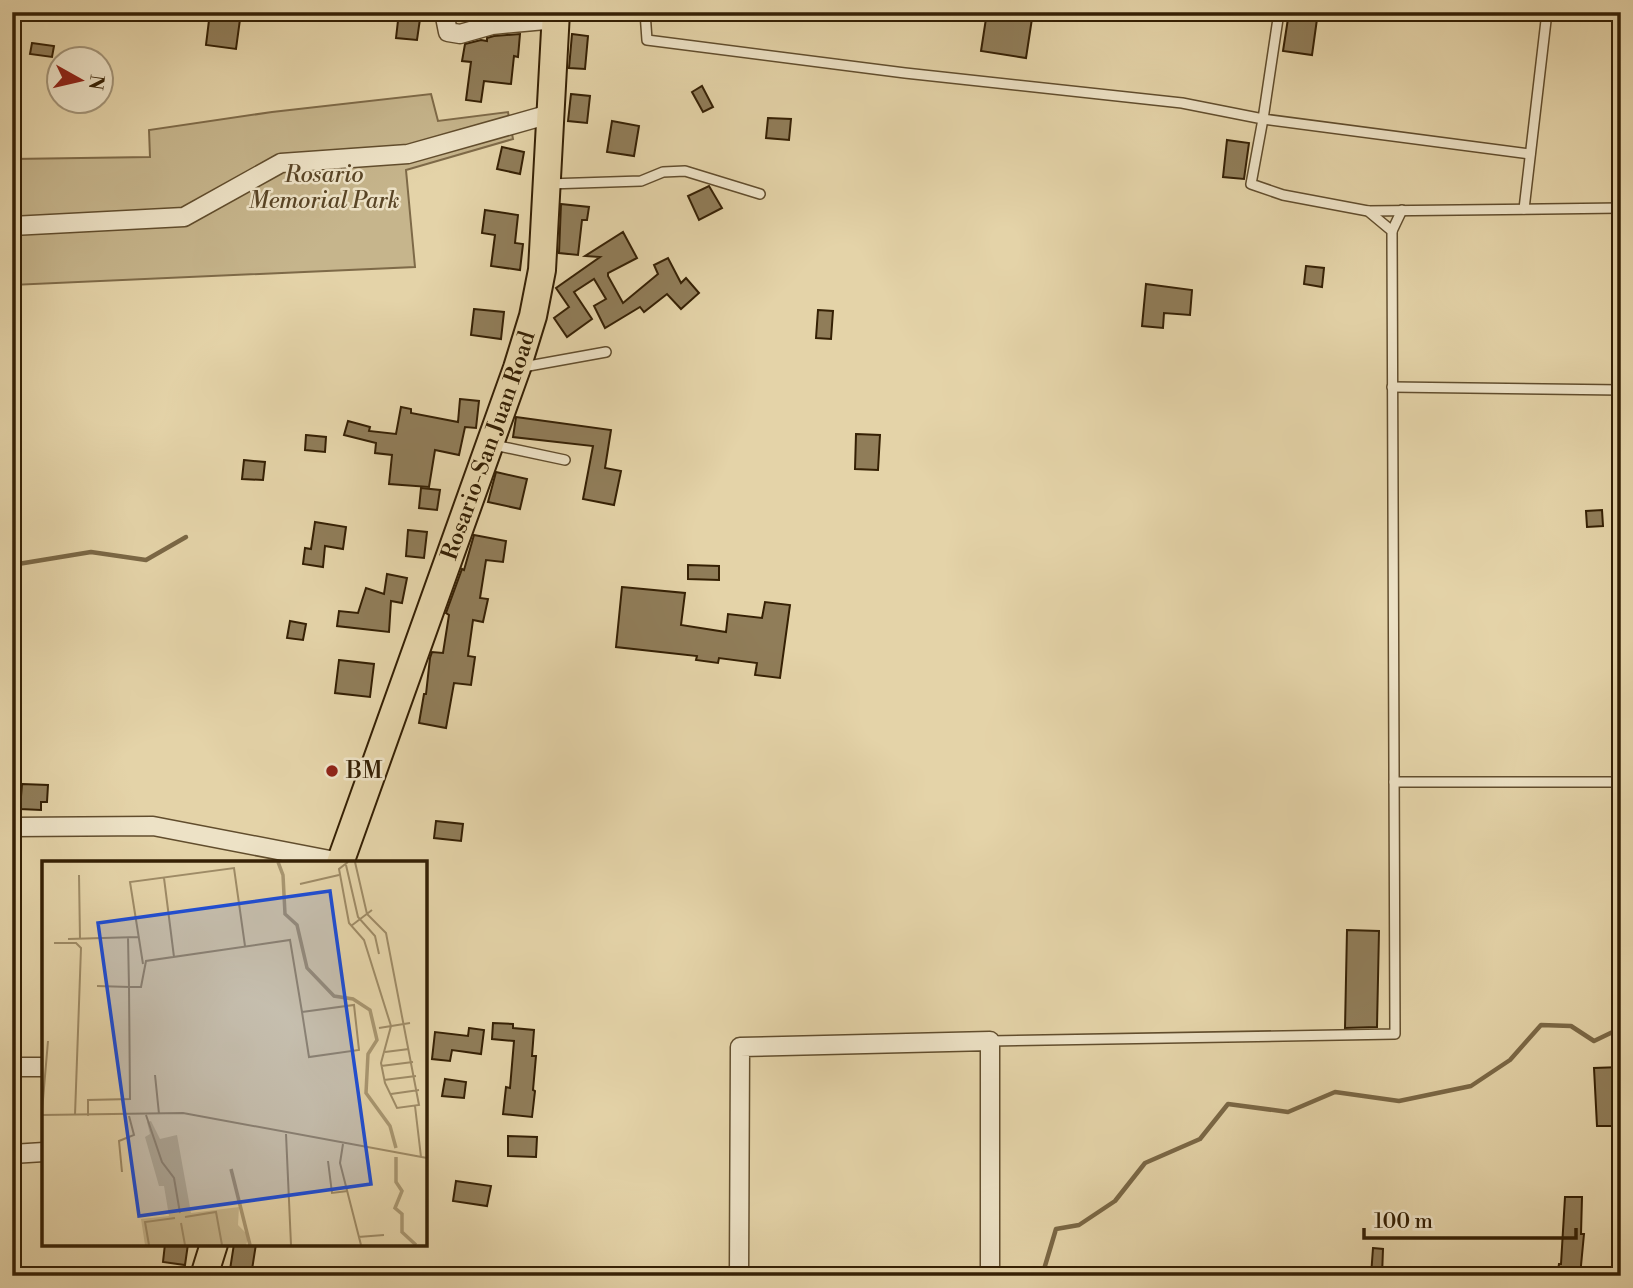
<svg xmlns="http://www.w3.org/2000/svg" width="1633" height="1288" viewBox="0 0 1633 1288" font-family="'Libre Bodoni',serif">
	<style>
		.green { fill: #c6b58c; stroke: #7e6a48; stroke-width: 2 }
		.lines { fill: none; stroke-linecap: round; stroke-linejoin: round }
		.stream { stroke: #7a6745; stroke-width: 4.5 }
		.building { fill: #907d59; stroke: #352004; stroke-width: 2 }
		.lane-casing { stroke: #614d2d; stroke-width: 12 }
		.street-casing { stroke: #614d2d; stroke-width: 21 }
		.primary-casing { stroke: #352004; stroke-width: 30 }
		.lane { stroke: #ede2c6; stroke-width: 9 }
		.street { stroke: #ede2c6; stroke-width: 18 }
		.primary { stroke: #e4d3a8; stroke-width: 26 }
		.poi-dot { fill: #8f2418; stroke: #ede2c6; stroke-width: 2.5 }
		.labels { text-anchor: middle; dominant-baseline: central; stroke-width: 5; stroke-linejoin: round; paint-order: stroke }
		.park-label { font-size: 23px; font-style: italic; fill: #594526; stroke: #ede2c6 }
		.street-label { font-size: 23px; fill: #352004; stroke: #ede2c6 }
		.poi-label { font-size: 23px; fill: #352004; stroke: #ede2c6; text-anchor: start }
		.inset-river { fill: none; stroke: #a89670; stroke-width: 3.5 }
		.inset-road { fill: none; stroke: #9e8b66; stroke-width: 2 }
		.view { fill: #1d4ed8; fill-opacity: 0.15; stroke: #1d4ed8; stroke-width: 3.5 }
		.inset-edge { fill: none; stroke: #352004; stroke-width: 3.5 }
	</style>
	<rect width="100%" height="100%" fill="#e4d3a8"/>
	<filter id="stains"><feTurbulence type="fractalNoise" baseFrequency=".00286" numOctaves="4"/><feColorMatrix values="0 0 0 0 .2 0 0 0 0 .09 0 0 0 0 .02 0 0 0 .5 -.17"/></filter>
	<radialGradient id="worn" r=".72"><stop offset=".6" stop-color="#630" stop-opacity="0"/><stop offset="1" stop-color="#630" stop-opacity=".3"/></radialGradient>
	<path class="green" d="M431 94 438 121 508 112 513 139 406 170 415 267 12 285V159L150 157 149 130 272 112Z"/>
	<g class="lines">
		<g class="stream">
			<path d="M12 565 91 552 146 560 186 537"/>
			<path d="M1042 1276 1056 1229 1079 1225 1115 1201 1145 1163 1200 1139 1228 1104 1288 1112 1335 1092 1399 1101 1471 1086 1510 1060 1541 1025 1571 1026 1594 1041 1621 1028"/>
		</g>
	</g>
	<g class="building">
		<path d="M210 12H241L236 49 206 45Z"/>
		<path d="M399 12H421L417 40 396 38Z"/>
		<path d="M987 12H1033L1026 58 981 51Z"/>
		<path d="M1289 12H1318L1312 55 1283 51Z"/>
		<path d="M520 34 518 57 514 56 511 84 484 81 481 102 466 100 471 62 462 61 465 44 481 40 487 41V38L494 36Z"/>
		<path d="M572 34 588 36 585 69 569 68Z"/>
		<path d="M32 43 54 46 52 57 30 54Z"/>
		<path d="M702 86 713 107 703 112 692 92Z"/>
		<path d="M571 94 590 96 587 123 568 121Z"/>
		<path d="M768 118 791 119 789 140 766 138Z"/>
		<path d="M612 121 639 126 634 156 607 152Z"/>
		<path d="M1227 140 1249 143 1244 179 1223 177Z"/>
		<path d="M502 147 524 152 520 174 497 169Z"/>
		<path d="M709 186 722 208 699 220 688 196Z"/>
		<path d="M561 204 589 207 587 220H582L578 255 559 253Z"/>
		<path d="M485 210 518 215 515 243 523 244 520 270 491 266 495 235 482 233Z"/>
		<path d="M623 232 637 258 608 273V276L623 303 658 274 654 265 668 258 681 283 686 278 699 293 681 309 667 294 644 312 640 307 605 328 594 306 606 299 594 279 574 292 592 319 567 337 554 318 569 307 556 288 600 257 585 256Z"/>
		<path d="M1306 266 1324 268 1322 287 1304 284Z"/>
		<path d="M1146 284 1192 290 1190 315 1164 313 1163 328 1142 326Z"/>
		<path d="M474 309 504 312 501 339 471 335Z"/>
		<path d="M818 310 833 311 831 339 816 338Z"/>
		<path d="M460 399 479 401 476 428 465 427 459 455 435 450 429 487 389 484 392 455 375 453 376 443 344 435 348 421 370 427 369 431 396 434 401 407 411 409V413L458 422Z"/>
		<path d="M516 417 611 430 605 468 621 471 614 505 583 499 593 446 513 437Z"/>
		<path d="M856 434 880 435 878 470 855 469Z"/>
		<path d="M306 435 326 437 325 452 305 450Z"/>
		<path d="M244 460 265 462 263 480 242 479Z"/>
		<path d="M496 472 527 479 520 509 488 502Z"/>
		<path d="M421 488 440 490 437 510 419 508Z"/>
		<path d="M1602 510 1603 526 1587 527 1586 511Z"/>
		<path d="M315 522 346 527 343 549 325 546 323 567 303 564 305 548 311 549Z"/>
		<path d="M408 530 427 532 424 558 406 556Z"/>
		<path d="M474 535 506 541 503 562 486 560 480 598 488 599 483 622 473 620 468 656 475 657 471 685 454 683 446 728 419 723 424 694H426L430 658 432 652 443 653 449 615 446 613 462 569 464 570Z"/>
		<path d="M688 565 719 566V580L688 579Z"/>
		<path d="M387 574 407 578 402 603 391 601 389 632 337 626 339 611 358 613 366 588 384 594Z"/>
		<path d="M622 587 685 593 681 625 726 632 728 614 762 618 765 602 790 605 780 678 755 675 757 663 719 658 718 663 696 660 697 656 616 647Z"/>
		<path d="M290 621 306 624 303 640 287 638Z"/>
		<path d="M339 660 374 664 370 697 335 693Z"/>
		<path d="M22 784 48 785 47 802H41V810L20 809Z"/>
		<path d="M436 821 463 824 461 841 434 838Z"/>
		<path d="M1347 930 1379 931 1377 1027 1345 1028Z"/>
		<path d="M493 1023 513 1024V1028L534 1030 532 1056H536L533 1090 535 1091 532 1117 503 1114 506 1087 510 1088 514 1041 492 1039Z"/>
		<path d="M469 1028 484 1030 481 1054 452 1050 450 1061 432 1059 435 1032 468 1036Z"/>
		<path d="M1621 1067V1126H1597L1594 1068Z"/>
		<path d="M445 1079 466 1082 464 1098 442 1096Z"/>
		<path d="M508 1136 537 1137 536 1157 508 1156Z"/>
		<path d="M456 1181 491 1186 487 1206 453 1201Z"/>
		<path d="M1565 1197H1582L1581 1234H1584L1580 1276H1557L1559 1264H1561Z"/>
		<path d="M165 1244H188L185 1265 163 1262Z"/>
		<path d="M234 1244H256L251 1276H229Z"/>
		<path d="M1373 1248 1383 1249 1382 1276H1371Z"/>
	</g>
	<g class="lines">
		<defs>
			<g id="lane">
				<path d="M645 12 647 40 905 73 1182 103 1263 119 1251 184 1283 195 1368 211 1392 231 1395 1034 990 1041"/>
				<path d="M1279 12 1263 119 1530 154"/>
				<path d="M548 184 641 181 663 172 685 171 760 194"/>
				<path d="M1524 209 1547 12"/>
				<path d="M1368 211 1621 208"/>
				<path d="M1392 231 1402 210"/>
				<path d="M523 367 606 352"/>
				<path d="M1392 387 1621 390"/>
				<path d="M494 445 565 460"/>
				<path d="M1394 782H1621"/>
			</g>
			<g id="street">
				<path d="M444 12 448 32 460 34 492 25 556 19"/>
				<path d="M12 226 184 217 281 163 408 154 550 114"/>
				<path d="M12 827 153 826 340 862"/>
				<path d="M12 1067H44"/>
				<path d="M12 1154 44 1152"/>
				<path d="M739 1276 740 1047 990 1041V1276"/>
			</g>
			<g id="primary">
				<path id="s1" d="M340 863 517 368 533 316 542 270 556 12"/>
				<path d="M204 1276 214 1244"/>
			</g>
		</defs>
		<use href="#lane" class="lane-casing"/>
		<use href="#street" class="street-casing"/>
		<use href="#primary" class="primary-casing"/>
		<use href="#lane" class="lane"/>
		<use href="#street" class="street"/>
		<use href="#primary" class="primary"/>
	</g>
	<circle class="poi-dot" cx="332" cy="771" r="7"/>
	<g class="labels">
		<g class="park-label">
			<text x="324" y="175">Rosario<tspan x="324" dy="26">Memorial Park</tspan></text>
		</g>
		<g class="street-label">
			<text stroke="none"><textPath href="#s1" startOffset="443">Rosario-San Juan Road</textPath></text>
		</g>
		<g class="poi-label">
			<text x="346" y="771">BM</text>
		</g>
	</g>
	<g transform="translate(42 861)">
		<rect width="385" height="385" fill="#e4d3a8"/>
		<path d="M109 260 118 278 135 274 149 352 197 346 196 364 207 375 204 384H103L99 358 127 355 122 325H117L103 276 108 273 105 261Z" fill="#c6b58c"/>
		<path class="inset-river" d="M236 1 241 14 243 53 255 64 265 107 292 135 311 138 328 149 335 179 326 193 324 232 348 265 354 287M354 296V321L360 330 353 347 360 353V371L374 384M189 308 208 384"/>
		<path class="inset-road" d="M306 1 297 8 307 62 322 79 349 165 339 202 343 222 355 247 377 244 344 72 325 53 313 1M304 4 316 56 333 75 337 93M37 14 38 78M122 17 132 96M258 23 297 14M309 65 330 49M26 78 96 76M12 82H34L39 87 33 254M101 103 88 21 192 7 203 85M55 125 87 126 86 77M337 167 368 162M343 191 367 188M339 205 371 201M113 214 117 253M342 219 374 215M349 233 377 229M373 245 379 296M0 250 6 180M0 254 141 252 385 297M104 254 120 301 132 317 138 352M46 255V239L88 238 87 126H99L104 100 248 79 260 151 267 196 317 189 312 144 260 151M244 273 249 384M301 283 298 302 319 384M286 300 290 332 306 330M80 311 77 280 92 274 87 255M143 356 174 351 180 384M139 362 143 384M316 376 342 374M107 384 103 361 133 357"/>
		<path class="view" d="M288 30 329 323 97 355 56 62Z"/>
		<rect width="385" height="385" class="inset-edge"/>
	</g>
	<rect width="1633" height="1288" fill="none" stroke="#e4d3a8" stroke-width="42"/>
	<rect x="14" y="14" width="1605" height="1260" fill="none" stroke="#352004" stroke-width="3.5"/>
	<rect x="21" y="21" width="1591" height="1246" fill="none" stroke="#352004" stroke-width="2"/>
	<g transform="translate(80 80) rotate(98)"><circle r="33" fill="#ede2c6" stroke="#a39478" stroke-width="2"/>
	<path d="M0-5L12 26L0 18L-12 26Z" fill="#8f2418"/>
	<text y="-10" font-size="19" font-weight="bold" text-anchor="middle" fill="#352004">N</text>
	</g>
	<path d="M1364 1228v10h212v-10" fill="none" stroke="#352004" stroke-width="3.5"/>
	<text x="1374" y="1228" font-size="21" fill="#352004" stroke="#ede2c6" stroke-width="5" paint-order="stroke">100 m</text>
	<rect width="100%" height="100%" filter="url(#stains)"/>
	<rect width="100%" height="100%" fill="url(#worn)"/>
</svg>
